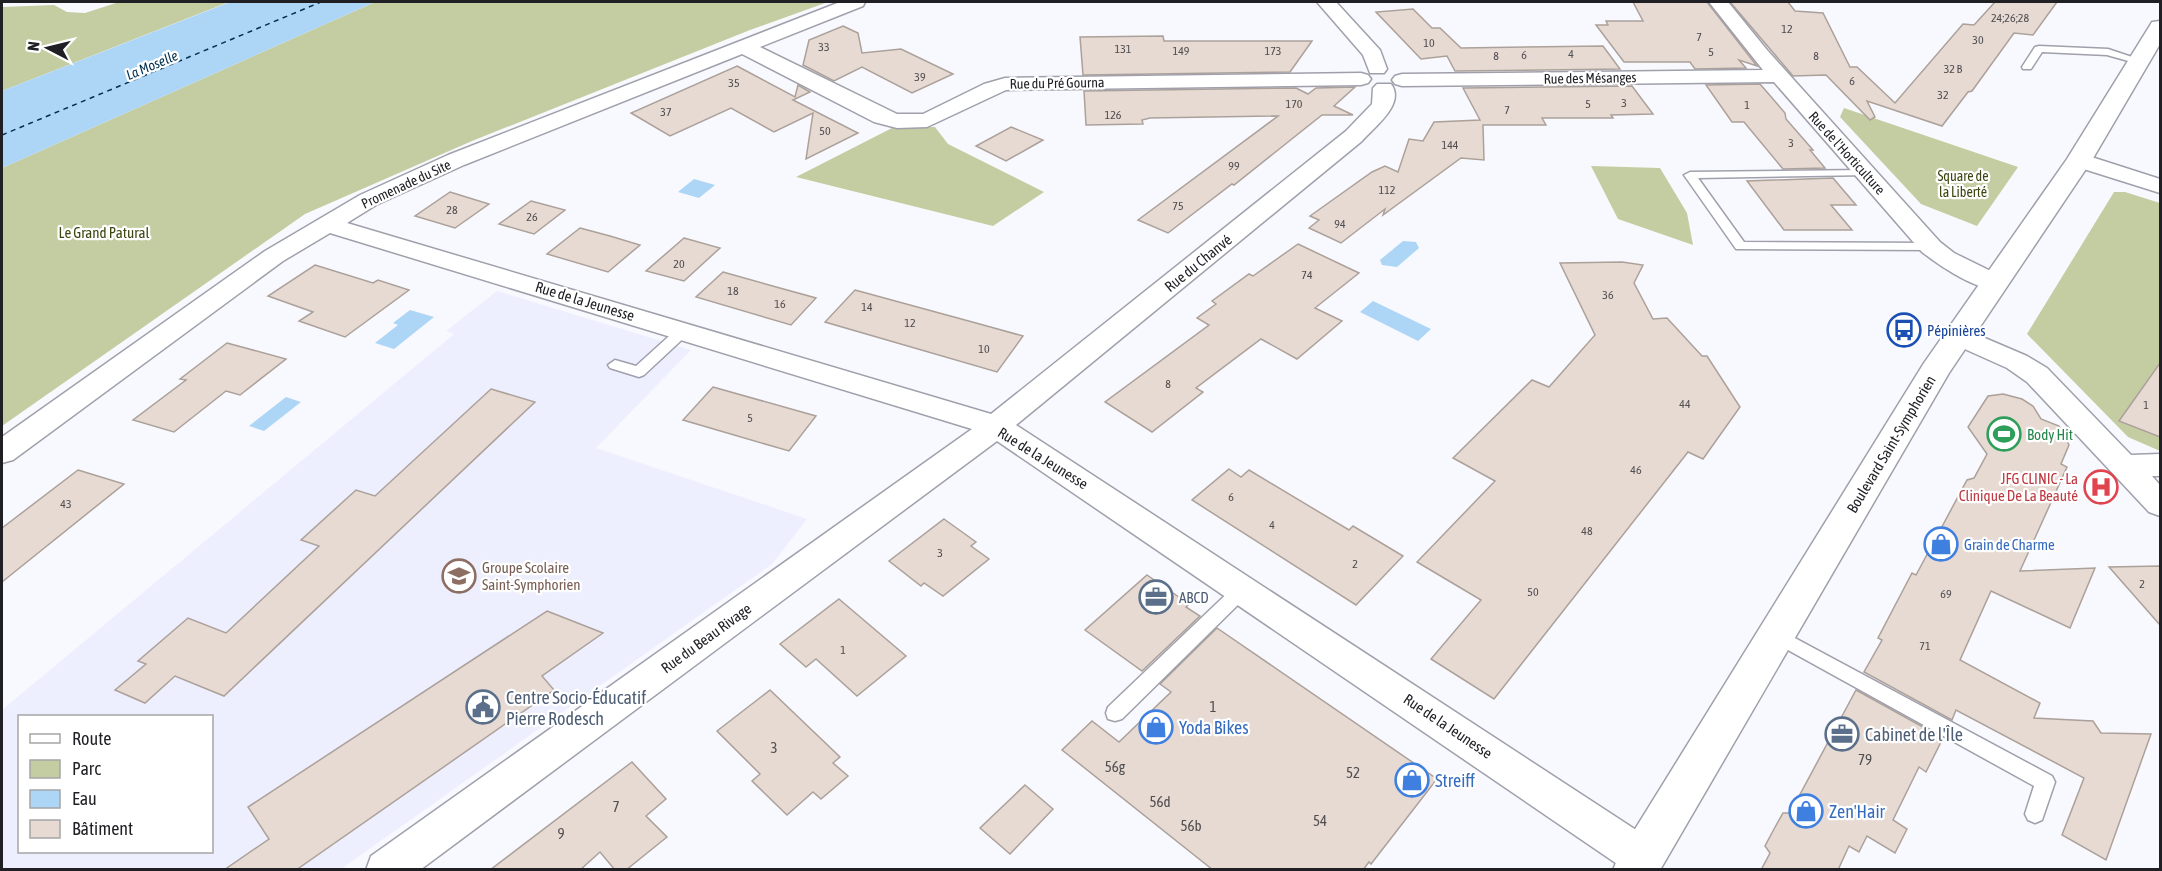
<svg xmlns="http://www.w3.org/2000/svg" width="2162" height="871" viewBox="0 0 2162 871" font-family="'Asap Condensed',sans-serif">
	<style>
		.built { fill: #edeffe; fill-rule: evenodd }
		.green { fill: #c4cda1 }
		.water { fill: #add5f6 }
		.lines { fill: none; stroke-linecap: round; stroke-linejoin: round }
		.ferry { stroke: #003150; stroke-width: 1.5; stroke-dasharray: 5 4.5; stroke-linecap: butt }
		.building { fill: #e6dad3; stroke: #aca19a; stroke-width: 1.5 }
		.lane-casing { stroke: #9fa0ab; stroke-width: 3 }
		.street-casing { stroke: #9fa0ab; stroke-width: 3 }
		.secondary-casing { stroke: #9fa0ab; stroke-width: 3 }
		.lane { fill: #fff; fill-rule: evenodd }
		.street { fill: #fff; fill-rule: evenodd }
		.secondary { fill: #fff; fill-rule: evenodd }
		.labels { text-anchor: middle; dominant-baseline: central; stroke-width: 4.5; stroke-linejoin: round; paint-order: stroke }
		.number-label { font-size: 12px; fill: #514e50 }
		.far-water-label { font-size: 14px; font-style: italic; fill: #003150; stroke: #fff }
		.far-street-label { font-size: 14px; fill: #1f1f24; stroke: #fff }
		.far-park-label { font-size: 14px; fill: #3d4511; stroke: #fff }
		.park-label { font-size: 15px; fill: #3d4511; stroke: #fff }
		.street-label { font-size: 15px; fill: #1f1f24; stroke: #fff }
		.transit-label { font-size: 15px; fill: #164399; stroke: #fff; text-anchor: start }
		.leisure-label { font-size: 15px; fill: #27864d; stroke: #fff; text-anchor: start }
		.health-label { font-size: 15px; fill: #be3a42; stroke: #fff; text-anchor: end }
		.shop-label { font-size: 15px; fill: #366cbe; stroke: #fff; text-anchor: start }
		.education-label { font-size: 15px; fill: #785e54; stroke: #fff; text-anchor: start }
		.service-label { font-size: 15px; fill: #4e5e75; stroke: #fff; text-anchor: start }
		.near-number-label { font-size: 15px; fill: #514e50 }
		.near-service-label { font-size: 18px; fill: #4e5e75; stroke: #fff; text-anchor: start }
		.near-shop-label { font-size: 18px; fill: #366cbe; stroke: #fff; text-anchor: start }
	</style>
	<rect width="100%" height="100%" fill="#f8f9fe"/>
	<path class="built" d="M497 291 691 350 596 448 807 519 772 564 341 869 2 870V710L454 334 446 331ZM20 716H212V852H20Z"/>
	<g class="green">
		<path d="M119 2H229L2 91V7L54 5 67 12 85 13Z"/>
		<path d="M375 2H828L750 30 472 141 305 214 2 426V168Z"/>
		<path d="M1844 108 2018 167 1977 226 1921 204 1840 117Z"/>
		<path d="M935 127 948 144 1044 192 993 226 796 177 892 128Z"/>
		<path d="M1591 166 1660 168 1687 213 1693 245 1618 219Z"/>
		<path d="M2114 192H2125L2160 203V451L2128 437 2027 334Z"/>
	</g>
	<g class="water">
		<path d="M230 2H375L2 168V91Z"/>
		<path d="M694 179 715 185 699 198 678 192Z"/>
		<path d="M1403 241 1416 242 1419 248 1397 267 1382 265 1380 260Z"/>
		<path d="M1373 301 1431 329 1418 341 1360 312Z"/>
		<path d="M410 310 434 317 394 349 375 343 398 325 393 323Z"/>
		<path d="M286 397 301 402 264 431 249 426Z"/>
	</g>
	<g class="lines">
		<path class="ferry" d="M2 135 321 2"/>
	</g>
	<g class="building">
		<path d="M1633 2H1707L1757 66 1739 60 1746 68 1695 69 1690 62H1624L1596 25H1608L1606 21H1643Z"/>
		<path d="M1730 2H1788L1795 11 1823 13 1850 67H1857L1895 103 1963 24 1974 25 1995 2H2057L2033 35 2014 33 1972 91 1968 92 1942 126 1867 101 1875 117 1870 120 1826 75 1793 76Z"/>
		<path d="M1413 9 1432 28H1440L1461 48 1603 46 1620 69 1455 71 1447 56 1421 59 1376 12Z"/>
		<path d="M843 26 858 33 862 53 901 49 953 74 912 93 862 67 834 81 803 65 809 40Z"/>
		<path d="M1163 36 1164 41H1312L1290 72 1083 75 1080 37Z"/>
		<path d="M737 66 795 97 798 85 810 92 793 100 858 133 806 159 813 113 774 132 731 108 670 136 631 113Z"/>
		<path d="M1760 84 1785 113 1786 119 1813 150H1810L1825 168 1783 169 1744 122H1732L1706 85Z"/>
		<path d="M1632 86 1653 114 1611 115 1613 118H1542L1546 125H1483L1484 160 1461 158 1383 215 1385 209 1341 243 1309 228 1319 220 1310 216 1372 172 1385 166 1398 172 1409 139 1423 141 1434 122 1480 120 1463 88Z"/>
		<path d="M1296 88 1308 94 1316 88 1355 87 1334 106 1353 115H1322L1234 185 1232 184 1168 233 1138 220 1278 116 1150 118 1142 120 1143 124 1086 125 1084 91Z"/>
		<path d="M1011 127 1043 140 1006 161 976 146Z"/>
		<path d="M1833 178 1856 205H1831L1852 230H1784L1747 181Z"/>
		<path d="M450 192 489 204 455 228 415 216Z"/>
		<path d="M531 201 565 210 534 234 499 224Z"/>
		<path d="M580 228 610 236 640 245 608 272 547 254Z"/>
		<path d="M684 238 720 248 684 281 646 271Z"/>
		<path d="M1298 244 1359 273 1315 308 1342 321 1297 359 1261 339 1196 388 1203 392 1152 432 1105 402 1209 325 1197 318 1216 304 1212 301 1249 274 1253 276Z"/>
		<path d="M1622 262 1643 265 1634 283 1653 319 1667 318 1702 356H1707L1740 407 1703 459 1688 452 1494 699 1431 659 1481 600 1417 562 1495 481 1453 458 1532 380 1549 387 1595 335 1560 263Z"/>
		<path d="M315 265 373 283 378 280 409 290 345 337 299 321 313 312 268 296Z"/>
		<path d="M723 272 769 285 816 298 791 325 696 297Z"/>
		<path d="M855 290 976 323 1023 336 997 372 825 322Z"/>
		<path d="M227 343 286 359 240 395 226 391 174 432 133 420 186 380 180 379Z"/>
		<path d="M2160 363V437L2119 421Z"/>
		<path d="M713 387 816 416 789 451 683 420Z"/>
		<path d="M491 389 535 402 224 696 175 676 145 703 115 690 146 664 138 661 188 618 226 633 319 546 301 540 356 490 375 496Z"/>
		<path d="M2003 394 2022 399 2033 406 2041 419 2059 426 2069 445 2061 464 2067 467 2020 571 2095 568 2070 628 1991 591 1960 660 2040 703 2034 718 2093 721 2101 733 2151 734 2106 860 2062 835 2084 778 1956 710 1952 720 1864 672 1882 640 1878 638 1912 573 1916 575 1967 480 1974 478 1987 454 1968 427 1988 396Z"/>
		<path d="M1229 469 1241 477 1249 470 1349 530 1353 526 1403 556 1356 605 1192 500Z"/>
		<path d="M78 470 124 484 2 582V528Z"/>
		<path d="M944 519 976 542 971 546 989 559 943 596 924 583 921 586 889 561Z"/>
		<path d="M2160 566V625L2109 567Z"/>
		<path d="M1147 575 1189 604 1186 607 1200 616 1142 671 1085 630Z"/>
		<path d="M839 599 906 656 857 696 816 659 806 667 780 644Z"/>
		<path d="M547 611 603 633 542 676 554 690 296 870H224L269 839 248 807Z"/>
		<path d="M1217 628 1437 779 1371 864 1369 862 1363 870H1213L1062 750 1092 721 1119 742 1171 692 1160 684Z"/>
		<path d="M770 690 840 757 833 763 848 776 821 799 813 792 787 815 752 781 760 774 717 731Z"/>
		<path d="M1856 690 1943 738 1926 772 1919 767 1893 820 1907 829 1895 853 1867 836 1859 852 1849 846 1838 870H1761L1770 853 1765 846 1774 829 1783 813H1790Z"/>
		<path d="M632 762 666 799 646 816 667 837 626 870H615L600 852 580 870H490Z"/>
		<path d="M1025 785 1053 809 1010 854 980 828Z"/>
	</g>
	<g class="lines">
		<defs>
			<g id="lane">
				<path d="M2039 46 2108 49 2144 61 2139 64 2107 55 2042 52 2031 69H2023L2022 67 2035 47Z"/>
				<path d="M1865 170 1869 171V175L1698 178 1744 242 1931 243 1935 244V250L1736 249 1684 175 1690 172Z"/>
				<path d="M683 327 690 331 688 334 644 375 639 377 610 368 608 365 615 360 636 366 678 328Z"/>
				<path d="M1243 582 1249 584 1251 589 1249 594 1122 719 1115 721 1108 719 1106 713 1108 707 1237 584Z"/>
				<path d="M1776 628 2052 776 2055 782 2042 820 2035 823 2028 820 2025 814 2034 786 1770 640 1767 635 1770 630Z"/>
			</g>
			<g id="street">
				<path d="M840 2H865L863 6 760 47 897 114H923L984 84 1005 78 1361 73 1368 75 1371 79 1368 83 1361 85 1006 90 927 127 897 128 874 122 742 54 464 165 376 205 347 223 991 414 1346 131 1372 104 1373 88 1377 84H1391C1406 104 1374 127 1362 141L1016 425 1656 843 1662 857 1657 870H1626L997 441 420 870H366L371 856 972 429 330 233 283 261 13 460 2 463V437L265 251 360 195 448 155Z"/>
				<path d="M1317 2H1336L1380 50 1387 69 1384 73H1370L1363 55Z"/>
				<path d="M1709 2H1728L1767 50 1940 242 1954 253 2003 277 2007 283 2003 289C1981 294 1940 266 1922 252L1774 82 1402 86 1395 84 1392 80 1395 76 1402 74 1763 70Z"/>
				<path d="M2079 153 2160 179V193L2071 165 2068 160 2071 155Z"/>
				<path d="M1959 327 2027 356 2047 368 2131 455 2160 454V476H2152L2160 485V516L2149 512 2027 382 2007 368 1949 342 1945 336 1949 330Z"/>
			</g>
			<path id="secondary" d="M2160 21V44L2092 160 1949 373 1660 870H1613L1619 855 1924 363 2067 159 2149 27 2152 22Z"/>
		</defs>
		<use href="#lane" class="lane-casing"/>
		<use href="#street" class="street-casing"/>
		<use href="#secondary" class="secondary-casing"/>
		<use href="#lane" class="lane"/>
		<use href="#street" class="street"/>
		<use href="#secondary" class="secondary"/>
	</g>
	<defs>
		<symbol id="bus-ring" viewBox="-11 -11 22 22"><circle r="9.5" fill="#fff" stroke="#1a4fb4" stroke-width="1.5"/><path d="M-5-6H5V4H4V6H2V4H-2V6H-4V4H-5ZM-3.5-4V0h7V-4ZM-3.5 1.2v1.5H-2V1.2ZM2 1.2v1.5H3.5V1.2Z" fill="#1a4fb4"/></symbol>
		<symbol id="stadium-ring" viewBox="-11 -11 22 22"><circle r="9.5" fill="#fff" stroke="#2e9e5b" stroke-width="1.5"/><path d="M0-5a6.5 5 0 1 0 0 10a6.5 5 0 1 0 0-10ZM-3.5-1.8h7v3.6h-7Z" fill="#2e9e5b"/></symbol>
		<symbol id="hospital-ring" viewBox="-11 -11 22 22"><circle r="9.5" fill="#fff" stroke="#e0444e" stroke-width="1.5"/><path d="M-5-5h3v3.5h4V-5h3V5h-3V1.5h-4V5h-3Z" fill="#e0444e"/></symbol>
		<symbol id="shop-ring" viewBox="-11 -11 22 22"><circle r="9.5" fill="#fff" stroke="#3f7fe0" stroke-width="1.5"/><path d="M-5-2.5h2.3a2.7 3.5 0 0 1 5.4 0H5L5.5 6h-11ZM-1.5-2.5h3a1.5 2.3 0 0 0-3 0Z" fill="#3f7fe0"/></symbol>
		<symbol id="school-ring" viewBox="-11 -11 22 22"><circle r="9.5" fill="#fff" stroke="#8d6e63" stroke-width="1.5"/><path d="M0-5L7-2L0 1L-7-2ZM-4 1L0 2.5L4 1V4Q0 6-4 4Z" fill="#8d6e63"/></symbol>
		<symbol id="office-ring" viewBox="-11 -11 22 22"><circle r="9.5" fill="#fff" stroke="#5c6f8a" stroke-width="1.5"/><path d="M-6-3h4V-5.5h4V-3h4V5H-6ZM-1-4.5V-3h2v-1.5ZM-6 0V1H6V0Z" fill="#5c6f8a"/></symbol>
		<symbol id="civic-ring" viewBox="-11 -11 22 22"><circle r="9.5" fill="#fff" stroke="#5c6f8a" stroke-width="1.5"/><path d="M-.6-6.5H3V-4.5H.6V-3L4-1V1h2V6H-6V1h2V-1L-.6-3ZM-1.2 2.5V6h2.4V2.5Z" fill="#5c6f8a"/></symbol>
	</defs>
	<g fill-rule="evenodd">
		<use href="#bus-ring" x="1885" y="311" width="38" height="38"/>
		<use href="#stadium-ring" x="1985" y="415" width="38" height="38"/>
		<use href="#hospital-ring" x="2082" y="468" width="38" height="38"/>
		<use href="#shop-ring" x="1922" y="525" width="38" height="38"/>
		<use href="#school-ring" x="440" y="557" width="38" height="38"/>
		<use href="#office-ring" x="1137" y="578" width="38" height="38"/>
		<use href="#civic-ring" x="464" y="688" width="38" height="38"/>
		<use href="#shop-ring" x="1137" y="708" width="38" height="38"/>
		<use href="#office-ring" x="1823" y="715" width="38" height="38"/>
		<use href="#shop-ring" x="1393" y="761" width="38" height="38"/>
		<use href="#shop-ring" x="1787" y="792" width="38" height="38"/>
	</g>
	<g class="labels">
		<g class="number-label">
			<text x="2010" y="18">24;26;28</text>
			<text x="1787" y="29">12</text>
			<text x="1699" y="37">7</text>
			<text x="1978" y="40">30</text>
			<text x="1429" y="43">10</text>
			<text x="824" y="47">33</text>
			<text x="1123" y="49">131</text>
			<text x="1181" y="51">149</text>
			<text x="1273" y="51">173</text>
			<text x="1711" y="52">5</text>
			<text x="1571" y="54">4</text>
			<text x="1524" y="55">6</text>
			<text x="1496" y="56">8</text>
			<text x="1816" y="56">8</text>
			<text x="1953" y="69">32 B</text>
			<text x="920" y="77">39</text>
			<text x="1852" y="81">6</text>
			<text x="734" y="83">35</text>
			<text x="1943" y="95">32</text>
			<text x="1624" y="103">3</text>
			<text x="1294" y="104">170</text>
			<text x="1588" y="104">5</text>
			<text x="1747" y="105">1</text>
			<text x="1507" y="110">7</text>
			<text x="666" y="112">37</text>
			<text x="1113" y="115">126</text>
			<text x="825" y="131">50</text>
			<text x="1791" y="143">3</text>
			<text x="1450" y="145">144</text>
			<text x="1234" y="166">99</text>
			<text x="1387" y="190">112</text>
			<text x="1178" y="206">75</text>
			<text x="452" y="210">28</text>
			<text x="532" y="217">26</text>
			<text x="1340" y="224">94</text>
			<text x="679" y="264">20</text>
			<text x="1307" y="275">74</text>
			<text x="733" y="291">18</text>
			<text x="1608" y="295">36</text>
			<text x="780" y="304">16</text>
			<text x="867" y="307">14</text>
			<text x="910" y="323">12</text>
			<text x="984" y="349">10</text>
			<text x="1168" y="384">8</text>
			<text x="1685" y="404">44</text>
			<text x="2146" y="405">1</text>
			<text x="750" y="418">5</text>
			<text x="1636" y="470">46</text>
			<text x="1231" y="497">6</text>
			<text x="66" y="504">43</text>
			<text x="1272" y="525">4</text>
			<text x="1587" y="531">48</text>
			<text x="940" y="553">3</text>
			<text x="1355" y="564">2</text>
			<text x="2142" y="584">2</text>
			<text x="1533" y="592">50</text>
			<text x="1946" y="594">69</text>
			<text x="1925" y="646">71</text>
			<text x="843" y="650">1</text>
		</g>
		<g class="far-water-label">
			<text transform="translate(152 65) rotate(-23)">La Moselle</text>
		</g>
		<g class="far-street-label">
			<text transform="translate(1590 78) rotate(-1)">Rue des Mésanges</text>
			<text transform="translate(1057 83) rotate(-1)">Rue du Pré Gourna</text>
			<text transform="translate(1847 153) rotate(48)">Rue de l'Horticulture</text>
			<text transform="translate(406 184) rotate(-25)">Promenade du Site</text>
		</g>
		<g class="far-park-label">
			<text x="1963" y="176">Square de<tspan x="1963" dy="16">la Liberté</tspan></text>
		</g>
		<g class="park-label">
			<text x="104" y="232">Le Grand Patural</text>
		</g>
		<g class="street-label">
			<text transform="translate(1198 263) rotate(-39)">Rue du Chanvé</text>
			<text transform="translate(585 301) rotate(17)">Rue de la Jeunesse</text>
			<text transform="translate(1891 444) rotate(-59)">Boulevard Saint-Symphorien</text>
			<text transform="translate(1043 458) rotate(32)">Rue de la Jeunesse</text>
			<text transform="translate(706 638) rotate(-36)">Rue du Beau Rivage</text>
			<text transform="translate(1448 726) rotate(34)">Rue de la Jeunesse</text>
		</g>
		<g class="transit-label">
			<text x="1927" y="330">Pépinières</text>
		</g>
		<g class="leisure-label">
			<text x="2027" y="434">Body Hit</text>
		</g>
		<g class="health-label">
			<text x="2078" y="478">JFG CLINIC - La<tspan x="2078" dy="17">Clinique De La Beauté</tspan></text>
		</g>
		<g class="shop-label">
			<text x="1964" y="544">Grain de Charme</text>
		</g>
		<g class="education-label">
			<text x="482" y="567">Groupe Scolaire<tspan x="482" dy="17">Saint-Symphorien</tspan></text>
		</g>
		<g class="service-label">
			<text x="1179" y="597">ABCD</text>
		</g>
		<g class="near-number-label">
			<text x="1213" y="706">1</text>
			<text x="774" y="747">3</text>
			<text x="1865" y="759">79</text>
			<text x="1115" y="766">56g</text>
			<text x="1353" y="772">52</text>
			<text x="1160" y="801">56d</text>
			<text x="616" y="806">7</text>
			<text x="1320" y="820">54</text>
			<text x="1191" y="825">56b</text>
			<text x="561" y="833">9</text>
		</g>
		<g class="near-service-label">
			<text x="506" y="697">Centre Socio-Éducatif<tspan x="506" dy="21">Pierre Rodesch</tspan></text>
			<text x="1865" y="734">Cabinet de l'Île</text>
		</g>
		<g class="near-shop-label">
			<text x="1179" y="727">Yoda Bikes</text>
			<text x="1435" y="780">Streiff</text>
			<text x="1829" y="811">Zen'Hair</text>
		</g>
	</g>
	<rect width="2162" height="871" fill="none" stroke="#1f1f24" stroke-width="6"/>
	<rect x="18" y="715" width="195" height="138" fill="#ffffff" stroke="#a5a5a7" stroke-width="1.5"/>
	<rect x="30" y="734" width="30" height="9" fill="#ffffff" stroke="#a5a5a7" stroke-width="1.5"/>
	<text x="72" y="745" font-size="18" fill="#1f1f24">Route</text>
	<rect x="30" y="760" width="30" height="18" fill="#c4cda1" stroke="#a5a5a7" stroke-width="1.5"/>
	<text x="72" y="775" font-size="18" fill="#1f1f24">Parc</text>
	<rect x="30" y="790" width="30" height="18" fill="#add5f6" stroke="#a5a5a7" stroke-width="1.5"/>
	<text x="72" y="805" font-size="18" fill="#1f1f24">Eau</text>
	<rect x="30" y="820" width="30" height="18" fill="#e6dad3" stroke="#a5a5a7" stroke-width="1.5"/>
	<text x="72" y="835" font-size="18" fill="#1f1f24">Bâtiment</text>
	<g transform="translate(48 48) rotate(277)" stroke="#ffffff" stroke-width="4.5" paint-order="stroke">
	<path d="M0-4.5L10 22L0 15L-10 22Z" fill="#1f1f24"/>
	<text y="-9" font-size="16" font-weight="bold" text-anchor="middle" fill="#1f1f24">N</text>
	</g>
</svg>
